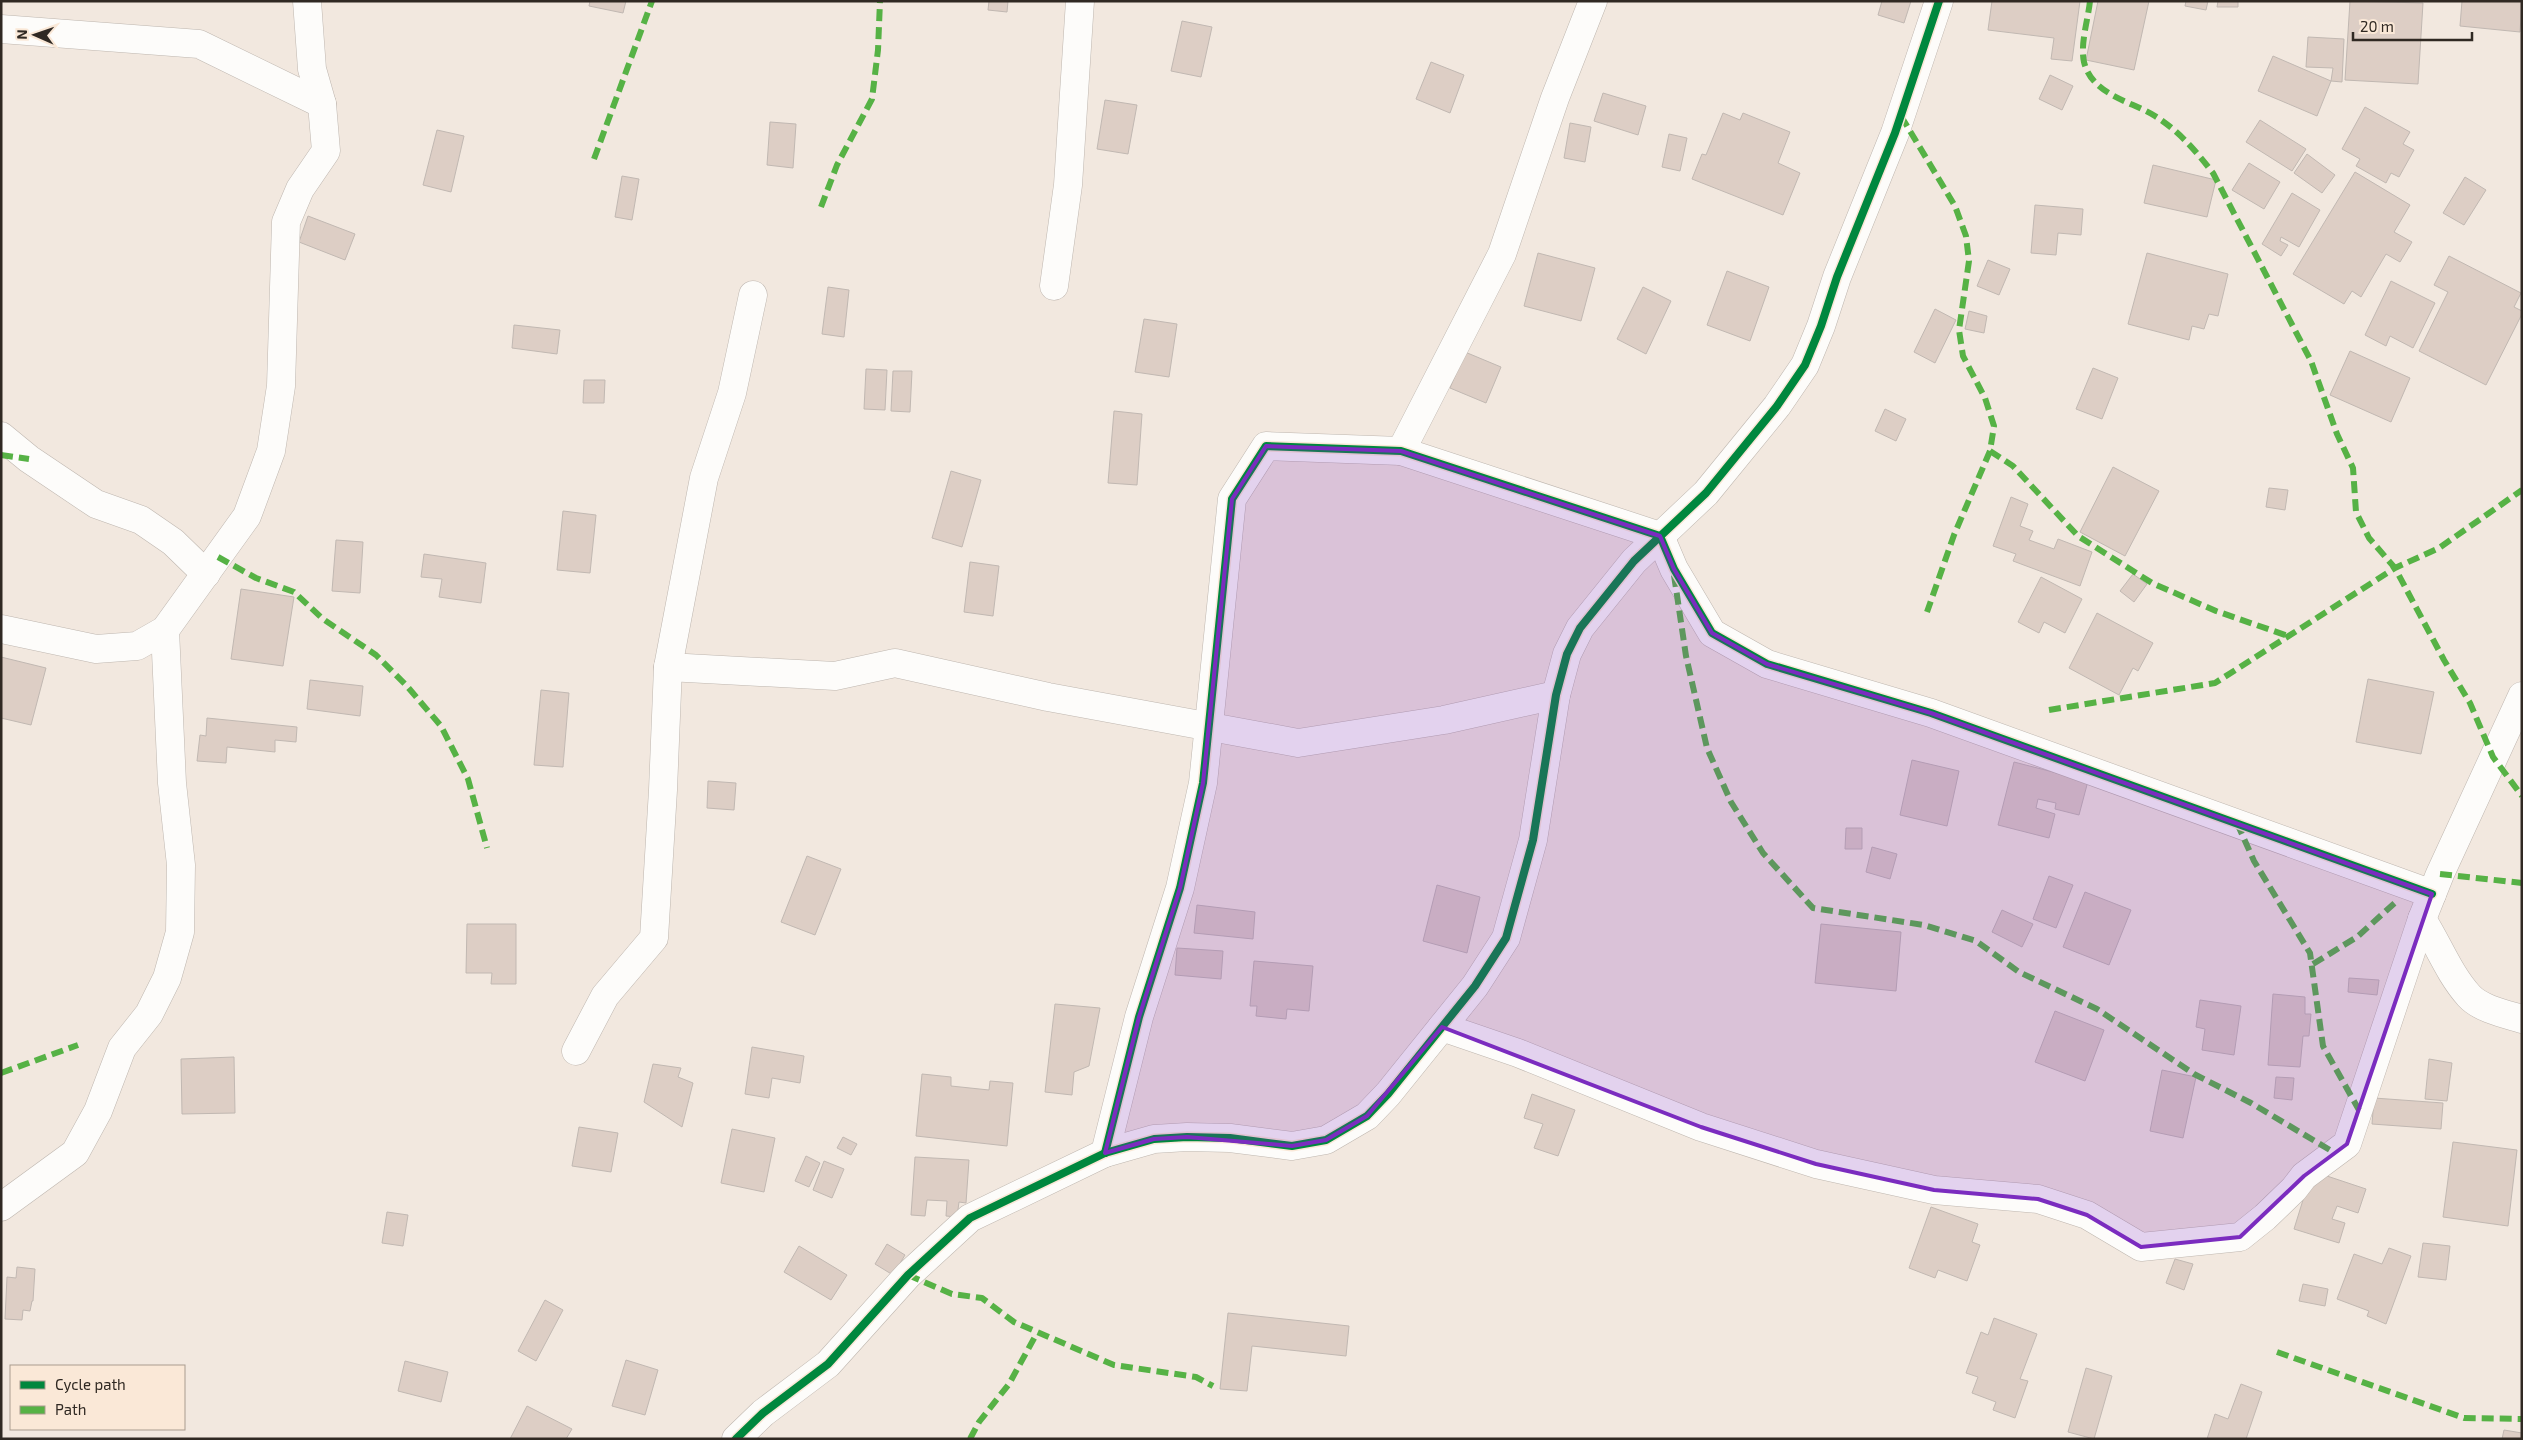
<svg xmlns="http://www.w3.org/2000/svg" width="2523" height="1440" viewBox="0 0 2523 1440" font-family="'Exo 2',sans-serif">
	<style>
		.building { fill: #ddcec5; stroke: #c1b8b2 }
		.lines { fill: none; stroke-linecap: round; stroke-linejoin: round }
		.minor-casing { stroke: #beb6af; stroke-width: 29 }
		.minor { stroke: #fdfcfa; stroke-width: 28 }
		.quiet { stroke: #56b245; stroke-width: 6; stroke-dasharray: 12 6; stroke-linecap: butt }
		.cycleway-casing { stroke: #fae8d7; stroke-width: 11 }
		.cycleway { stroke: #00873e; stroke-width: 8 }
		.marked { fill: #7b2cbf; fill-opacity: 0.2; stroke: #7b2cbf; stroke-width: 4; stroke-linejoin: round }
	</style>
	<rect width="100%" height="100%" fill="#f2e8df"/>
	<g class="building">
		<path d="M590 1H626L623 13 589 6Z"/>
		<path d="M989 1H1008L1007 12 988 10Z"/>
		<path d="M1882 1H1911L1904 23 1878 15Z"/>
		<path d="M1992 1H2080L2072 61 2051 59 2054 38 1988 30Z"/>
		<path d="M2098 1H2149L2134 70 2086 60Z"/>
		<path d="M2186 1H2208L2206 10 2185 6Z"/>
		<path d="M2218 1H2238V7H2217Z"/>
		<path d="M2350 1 2423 3 2418 84 2345 80Z"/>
		<path d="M2462 1H2522L2520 32 2460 26Z"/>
		<path d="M1182 21 1212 27 1201 77 1171 71Z"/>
		<path d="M2308 37 2344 39 2342 82 2331 81 2333 68 2306 67Z"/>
		<path d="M2273 56 2331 81 2317 116 2258 91Z"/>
		<path d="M1431 62 1464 75 1450 113 1416 99Z"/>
		<path d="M2050 75 2073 86 2062 110 2039 99Z"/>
		<path d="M1603 93 1646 106 1638 135 1594 121Z"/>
		<path d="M1105 100 1137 105 1128 154 1097 149Z"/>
		<path d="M2365 107 2410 132 2403 144 2414 150 2399 177 2391 173 2386 183 2356 166 2360 159 2342 149Z"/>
		<path d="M1723 113 1740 120 1743 113 1790 132 1778 163 1800 173 1783 215 1692 179 1702 154 1706 155Z"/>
		<path d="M2260 120 2306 149 2292 171 2246 142Z"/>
		<path d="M770 122 796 124 793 168 767 165Z"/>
		<path d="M1570 123 1591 127 1585 162 1564 158Z"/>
		<path d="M437 130 464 136 451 192 423 185Z"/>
		<path d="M1669 134 1687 138 1680 171 1662 167Z"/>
		<path d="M2307 154 2335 175 2322 193 2294 173Z"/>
		<path d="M2249 163 2280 182 2264 209 2232 190Z"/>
		<path d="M2153 165 2216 180 2207 217 2144 203Z"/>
		<path d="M2355 172 2410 205 2394 232 2412 242 2400 262 2386 254 2361 297 2352 291 2344 304 2293 274Z"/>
		<path d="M622 176 639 179 632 220 615 217Z"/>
		<path d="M2465 177 2486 190 2464 225 2443 213Z"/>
		<path d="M2292 193 2320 210 2299 247 2281 237 2280 241 2288 245 2281 256 2262 244Z"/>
		<path d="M2035 205 2083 209 2081 235 2058 233 2056 255 2031 253Z"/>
		<path d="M308 216 355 234 345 260 299 242Z"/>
		<path d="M1538 253 1595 268 1581 321 1524 306Z"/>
		<path d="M2147 253 2228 274 2218 316 2209 314 2204 329 2192 326 2189 340 2128 324Z"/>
		<path d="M2449 256 2521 293 2514 307 2522 311V314L2486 385 2419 351 2448 292 2434 285Z"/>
		<path d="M1988 260 2010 269 1999 295 1977 286Z"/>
		<path d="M1727 271 1769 287 1750 341 1707 325Z"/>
		<path d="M2391 281 2435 303 2413 348 2390 336 2386 346 2365 335Z"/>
		<path d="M828 287 849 290 844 337 822 334Z"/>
		<path d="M1643 287 1671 301 1646 354 1617 339Z"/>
		<path d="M1935 309 1956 320 1935 363 1914 352Z"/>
		<path d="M1969 311 1987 316 1984 333 1965 329Z"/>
		<path d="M1144 319 1177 324 1169 377 1135 372Z"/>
		<path d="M514 325 560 330 557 354 512 348Z"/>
		<path d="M2350 351 2410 378 2391 422 2330 395Z"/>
		<path d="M1465 352 1501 367 1486 403 1450 388Z"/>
		<path d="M2093 368 2118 378 2102 419 2076 409Z"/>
		<path d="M866 369 887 370 885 410 864 409Z"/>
		<path d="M893 371H912L910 412 891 411Z"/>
		<path d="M584 380H605L604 403H583Z"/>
		<path d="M1885 409 1906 419 1896 441 1875 431Z"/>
		<path d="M1114 411 1142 414 1137 485 1108 483Z"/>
		<path d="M2113 467 2159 491 2125 556 2080 532Z"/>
		<path d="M951 471 981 480 962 547 932 538Z"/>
		<path d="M2269 488 2288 490 2285 510 2266 507Z"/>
		<path d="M2011 497 2028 504 2020 526 2033 531 2029 540 2054 549 2058 539 2092 552 2080 586 2013 561 2016 554 1993 546Z"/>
		<path d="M563 511 596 515 590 573 557 570Z"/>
		<path d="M336 540 363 542 360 593 332 591Z"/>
		<path d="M424 554 486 563 481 603 439 597 442 579 421 577Z"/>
		<path d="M970 562 999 566 993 616 964 612Z"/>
		<path d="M2133 574 2147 584 2134 602 2120 591Z"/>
		<path d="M2041 577 2082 599 2065 633 2044 622 2039 633 2018 622Z"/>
		<path d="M241 589 294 597 283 666 231 659Z"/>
		<path d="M2097 613 2153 643 2138 671 2133 668 2119 695 2069 668Z"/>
		<path d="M1 657 46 668 31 725 1 718Z"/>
		<path d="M2368 679 2434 692 2421 754 2356 742Z"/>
		<path d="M310 680 363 686 360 716 307 709Z"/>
		<path d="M541 690 569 693 563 767 534 765Z"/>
		<path d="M207 718 297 727 296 742 275 740V752L227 747 226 763 197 761 200 735 206 736Z"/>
		<path d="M1912 760 1959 771 1947 826 1900 815Z"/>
		<path d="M2014 762 2088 781 2079 815 2055 809 2056 803 2038 799 2036 808 2055 814 2049 838 1998 825Z"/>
		<path d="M708 781 736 783 734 810 707 808Z"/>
		<path d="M1846 828H1862V849H1845Z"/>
		<path d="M1872 847 1897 854 1890 879 1866 872Z"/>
		<path d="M807 856 841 869 815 935 781 922Z"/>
		<path d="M2049 876 2073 885 2056 928 2033 919Z"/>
		<path d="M1437 885 1480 897 1467 953 1423 941Z"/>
		<path d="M2085 892 2131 910 2109 965 2063 947Z"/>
		<path d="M1197 905 1255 912 1253 939 1194 933Z"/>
		<path d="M2002 910 2033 924 2022 947 1992 932Z"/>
		<path d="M467 924H516V984H491L492 973H466Z"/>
		<path d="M1821 924 1901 932 1896 991 1815 983Z"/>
		<path d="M1177 948 1223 951 1221 979 1175 975Z"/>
		<path d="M1254 961 1313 966 1309 1011 1287 1009 1286 1019 1256 1016 1257 1006H1250Z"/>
		<path d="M2349 978 2379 980 2377 995 2348 992Z"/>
		<path d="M2273 994 2305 997V1014H2311L2309 1036H2303L2300 1067 2268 1065Z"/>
		<path d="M2200 1000 2241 1006 2234 1055 2202 1050 2205 1029 2196 1027Z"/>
		<path d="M1055 1004 1100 1008 1089 1066 1074 1072 1072 1095 1045 1092Z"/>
		<path d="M2055 1011 2104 1030 2085 1081 2035 1062Z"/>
		<path d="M752 1047 804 1056 800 1083 772 1078 769 1098 745 1094Z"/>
		<path d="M234 1057 235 1113 182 1114 181 1059Z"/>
		<path d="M2429 1059 2452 1063 2447 1101 2425 1099Z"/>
		<path d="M653 1064 681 1068 678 1077 693 1083 682 1127 644 1102Z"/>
		<path d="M2162 1070 2196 1077 2183 1138 2150 1131Z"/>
		<path d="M922 1074 951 1077V1086L989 1090 990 1081 1013 1083 1007 1146 916 1136Z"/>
		<path d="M2276 1077 2294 1078 2292 1100 2274 1098Z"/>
		<path d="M1532 1094 1575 1110 1558 1156 1534 1148 1543 1124 1524 1118Z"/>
		<path d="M2374 1098 2443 1103 2441 1129 2372 1124Z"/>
		<path d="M579 1127 618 1133 611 1172 572 1166Z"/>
		<path d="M732 1129 775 1138 764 1192 721 1183Z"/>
		<path d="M843 1137 857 1144 851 1155 837 1148Z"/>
		<path d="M2453 1142 2517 1150 2508 1226 2443 1217Z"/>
		<path d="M806 1156 820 1163 809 1187 795 1181Z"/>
		<path d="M915 1157 969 1160 966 1203 959 1202 957 1217 946 1216 947 1201 927 1200 925 1216 911 1215Z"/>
		<path d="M824 1161 844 1169 832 1198 813 1190Z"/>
		<path d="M2312 1171 2366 1189 2358 1213 2337 1206 2332 1219 2345 1223 2339 1243 2294 1229Z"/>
		<path d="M1931 1207 1978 1224 1972 1242 1980 1245 1967 1281 1938 1270 1935 1278 1909 1268Z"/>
		<path d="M387 1212 408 1215 403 1246 382 1243Z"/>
		<path d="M2423 1243 2450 1246 2446 1280 2418 1277Z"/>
		<path d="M887 1244 905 1255 893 1275 875 1264Z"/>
		<path d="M799 1246 847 1275 831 1300 784 1272Z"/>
		<path d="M2389 1248 2411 1256 2386 1324 2367 1316 2369 1311 2337 1299 2354 1254 2382 1264Z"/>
		<path d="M2175 1259 2193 1264 2184 1290 2166 1283Z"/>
		<path d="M17 1267 35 1269 33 1301H32L30 1311 23 1310 22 1320 5 1319 7 1277 16 1278Z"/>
		<path d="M2303 1284 2328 1289 2325 1306 2299 1301Z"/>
		<path d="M545 1300 563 1310 536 1361 518 1351Z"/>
		<path d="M1228 1313 1349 1326 1346 1356 1252 1346 1247 1391 1220 1389Z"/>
		<path d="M1994 1318 2037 1334 2020 1379 2028 1381 2015 1418 1993 1410 1996 1402 1972 1393 1978 1377 1966 1373 1981 1332 1988 1335Z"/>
		<path d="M626 1360 658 1370 645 1415 612 1406Z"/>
		<path d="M405 1361 448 1372 441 1402 398 1391Z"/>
		<path d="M2086 1368 2112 1376 2094 1439 2068 1432Z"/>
		<path d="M2241 1384 2262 1392 2246 1439H2207L2215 1414 2228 1419Z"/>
		<path d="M527 1406 572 1429 566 1439H510Z"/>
		<path d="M2504 1430 2522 1433V1439H2502Z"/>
	</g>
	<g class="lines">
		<defs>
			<g id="minor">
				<path d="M1 29 199 44 322 104"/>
				<path d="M1054 286 1068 185 1080 1"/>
				<path d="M1 436 29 459 96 504 141 520 173 542 206 574"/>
				<path d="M1401 451 1502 254 1555 98 1593 1"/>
				<path d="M1 629 96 649 137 646 165 630 247 516 271 451 281 386 286 222 300 189 326 151 322 104 312 69 307 1"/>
				<path d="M668 667 835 676 895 663 1048 697 1298 743 1444 720 1556 695"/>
				<path d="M2422 919C2438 944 2449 974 2469 996 2481 1009 2505 1014 2522 1019"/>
				<path d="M1442 1027 1518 1053 1701 1127 1816 1164 1934 1190 2038 1199 2087 1215 2141 1247 2240 1237 2265 1217 2294 1189 2304 1176 2347 1144 2422 919 2440 874 2522 696"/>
				<path d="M576 1051 605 996 654 938 663 790 668 667 704 478 732 393 753 295"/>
				<path d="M1105 1153 1139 1017 1180 888 1203 783 1232 499 1266 446 1401 451 1660 536 1674 569 1712 633 1767 664 1931 713 2432 894"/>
				<path d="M1 1207 75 1153 98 1111 122 1048 149 1014 167 978 180 932 181 865 172 783 165 630"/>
				<path d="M736 1439 763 1413 828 1364 908 1275 970 1218 1105 1153 1154 1139 1187 1137 1230 1138 1292 1146 1326 1140 1367 1116 1388 1094 1475 986 1506 938 1533 840 1556 695 1567 654 1580 628 1634 561 1706 493 1777 406 1805 365 1821 326 1837 277 1895 133 1939 1"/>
			</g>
		</defs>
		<use href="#minor" class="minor-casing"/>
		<use href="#minor" class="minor"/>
		<g class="quiet">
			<path d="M2090 1C2088 20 2080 44 2084 62 2092 95 2131 101 2155 116 2179 131 2196 151 2213 173L2311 361 2337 434 2353 468 2356 512 2369 538 2395 568 2444 660 2470 703 2493 757 2522 796"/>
			<path d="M1901 116 1955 206 1966 236 1969 261 1959 330 1963 356 1985 398 1994 426 1990 451 1954 535 1927 612"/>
			<path d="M594 159 652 1"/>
			<path d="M821 207 837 165 872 99 878 50 880 1"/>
			<path d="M1990 451 2013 466 2078 536 2152 583 2216 611 2288 636"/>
			<path d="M1 455 29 459"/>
			<path d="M218 557 256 578 294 592 323 619 376 655 406 685 441 726 468 779 487 848"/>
			<path d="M1674 575 1686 656 1707 748 1731 802 1763 853 1813 908 1924 925 1976 941 2019 972 2097 1009 2194 1074 2251 1103 2335 1153"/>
			<path d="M2049 710 2215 683 2395 568 2439 548 2522 490"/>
			<path d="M2237 823 2254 861 2310 953 2323 1046 2359 1110"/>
			<path d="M2440 874 2522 883"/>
			<path d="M2313 964 2357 937 2397 901"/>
			<path d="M1 1073 78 1045"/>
			<path d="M908 1275 952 1294 982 1298 1014 1322 1114 1365 1196 1377 1213 1386"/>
			<path d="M2277 1352 2464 1418 2522 1419"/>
			<path d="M970 1439 979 1422 1009 1384 1037 1333"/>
		</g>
		<defs>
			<g id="cycleway">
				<path d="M1105 1153 1139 1017 1180 888 1203 783 1232 499 1266 446 1401 451 1660 536 1674 569 1712 633 1767 664 1931 713 2432 894"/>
				<path d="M736 1439 763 1413 828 1364 908 1275 970 1218 1105 1153 1154 1139 1187 1137 1230 1138 1292 1146 1326 1140 1367 1116 1388 1094 1475 986 1506 938 1533 840 1556 695 1567 654 1580 628 1634 561 1706 493 1777 406 1805 365 1821 326 1837 277 1895 133 1939 1"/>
			</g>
		</defs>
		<use href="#cycleway" class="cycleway-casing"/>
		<use href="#cycleway" class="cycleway"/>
	</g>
	<path class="marked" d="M1266 446 1401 451 1660 536 1674 569 1712 633 1767 664 1931 713 2432 894 2347 1144 2304 1176 2240 1237 2141 1247 2087 1215 2038 1199 1934 1190 1816 1164 1701 1127 1442 1027 1367 1116 1326 1140 1292 1146 1187 1137 1154 1139 1105 1153 1139 1017 1180 888 1203 783 1232 499Z"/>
	<rect width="2523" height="1440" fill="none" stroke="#302923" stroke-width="5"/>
	<rect x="10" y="1365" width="175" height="65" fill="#fae8d7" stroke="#a99c8f"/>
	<rect x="20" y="1381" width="25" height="8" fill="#00873e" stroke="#a99c8f"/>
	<text x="55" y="1390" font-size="15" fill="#302923">Cycle path</text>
	<rect x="20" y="1406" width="25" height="8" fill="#56b245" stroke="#a99c8f"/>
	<text x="55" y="1415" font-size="15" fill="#302923">Path</text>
	<g transform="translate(35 35) rotate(272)" stroke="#fae8d7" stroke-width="4" paint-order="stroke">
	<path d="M0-4L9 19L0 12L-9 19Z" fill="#302923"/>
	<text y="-8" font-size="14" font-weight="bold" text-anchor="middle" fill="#302923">N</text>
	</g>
	<path d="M2353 32v8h119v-8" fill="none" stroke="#302923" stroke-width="2.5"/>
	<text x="2360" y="32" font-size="15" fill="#302923" stroke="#fae8d7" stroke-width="4" paint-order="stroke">20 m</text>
</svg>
